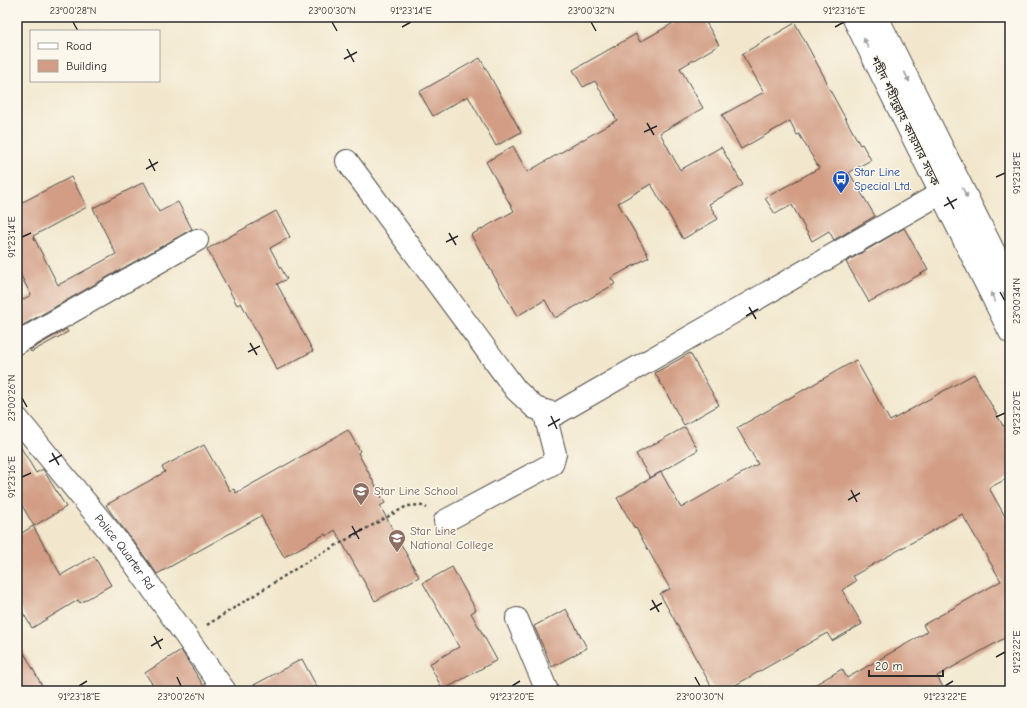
<svg xmlns="http://www.w3.org/2000/svg" width="1027" height="708" viewBox="0 0 1027 708" font-family="'Comic Neue','Noto Sans Bengali',sans-serif">
	<style>
		.building { fill: #d29d84 }
		.lines { fill: none; stroke-linecap: round; stroke-linejoin: round }
		.minor-casing { stroke: #494743; stroke-width: 24 }
		.major-casing { stroke: #494743; stroke-width: 24 }
		.path { stroke: #494743; stroke-width: 2.5; stroke-dasharray: 3 3; stroke-linecap: butt }
		.minor { stroke: #fff; stroke-width: 22 }
		.major { stroke: #fff; stroke-width: 22 }
		.oneway { fill: #a0a0a0 }
		.ticks { fill: none; stroke: #2b2b2b; stroke-width: 1.5 }
		.labels { text-anchor: middle; dominant-baseline: central; stroke-width: 3; stroke-linejoin: round; paint-order: stroke }
		.street-label { font-size: 12px; fill: #2b2b2b; stroke: #fbf7ec }
		.transit-label { font-size: 12px; fill: #164399; stroke: #fbf7ec; text-anchor: start }
		.education-label { font-size: 12px; fill: #785e54; stroke: #fbf7ec; text-anchor: start }
		.neatline { fill: none; stroke: #2b2b2b; stroke-width: 1.5 }
		.ticks-label { font-size: 10px; text-anchor: middle; fill: #2b2b2b }
	</style>
	<rect width="100%" height="100%" fill="#fbf7ec"/>
	<filter id="ink" filterUnits="userSpaceOnUse"><feTurbulence type="fractalNoise" baseFrequency=".025" numOctaves="2"/><feDisplacementMap in="SourceGraphic" scale="8" xChannelSelector="R" yChannelSelector="G"/><feConvolveMatrix kernelMatrix="1 2 1 2 8 2 1 2 1" color-interpolation-filters="sRGB"/></filter>
	<filter id="wash" filterUnits="userSpaceOnUse"><feTurbulence type="fractalNoise" baseFrequency=".012" numOctaves="4" result="noise"/><feDisplacementMap in="SourceGraphic" scale="16" xChannelSelector="R" yChannelSelector="G"/><feGaussianBlur stdDeviation="0.9" result="paint"/><feColorMatrix in="noise" values="0 0 0 0 0 0 0 0 0 0 0 0 0 0 0 0 0 1.4 0 .05"/><feComposite in="paint" operator="in"/></filter>
	<g filter="url(#wash)">
		<rect width="100%" height="100%" fill="#f2e7cd"/>
		<g id="blocks">
			<g class="building">
				<path d="M684 17H703L719 45 680 68 703 108 660 133 680 170 721 147 743 185 709 204 718 219 683 239 651 184 618 203 649 257 611 278 615 284 555 318 545 300 517 316 471 235 514 211 486 162 513 146 527 172 617 120 595 81 583 87 573 70 636 34 640 42Z"/>
				<path d="M795 23 827 82 826 83 860 145 862 144 871 160 849 172 875 216 834 240 829 231 812 241 792 205 775 214 765 198 819 168 799 134 797 135 790 121 741 149 722 115 764 92 742 54Z"/>
				<path d="M480 58 521 132 496 146 468 96 433 116 419 92Z"/>
				<path d="M71 177 87 207 33 236 58 285 116 254 93 208 144 182 159 212 178 202 192 229 18 328 17 325V303L31 295 17 268V205Z"/>
				<path d="M276 211 290 237 270 248 287 279 277 284 313 351 277 370 241 303 237 305 207 249Z"/>
				<path d="M904 228 928 270 869 302 846 262Z"/>
				<path d="M66 329 68 332 31 352 30 350Z"/>
				<path d="M690 353 719 405 684 425 655 373Z"/>
				<path d="M856 360 890 421 974 374 1003 426 1010 422V477L989 488 1010 525V635L937 676 945 691H804L842 669 847 678 927 632 923 625 1001 581 962 514 853 576 856 581 842 590 862 624 832 641 827 633 725 691H714L660 594 670 589 636 528 635 529 617 498 661 472 681 508 758 464 737 428Z"/>
				<path d="M685 427 698 450 650 478 636 454Z"/>
				<path d="M348 430 360 451 358 453 385 503 380 506 419 577 375 601 335 530 326 536 325 534 284 557 261 516 157 574 134 542 112 514 106 505 165 472 162 467 204 445 230 491 234 489 236 493Z"/>
				<path d="M17 441 36 473 43 469 44 471 66 507 34 526 17 497Z"/>
				<path d="M33 526 61 575 94 556 111 585 80 603 78 600 32 628 17 603V536Z"/>
				<path d="M452 567 476 610 471 613 497 660 443 690 429 664 459 647 423 583Z"/>
				<path d="M566 609 587 648 552 667 534 626Z"/>
				<path d="M17 640 45 691H24L17 679Z"/>
				<path d="M181 650 189 663 207 691H157L145 673Z"/>
				<path d="M302 659 319 691H243Z"/>
			</g>
		</g>
	</g>
	<g filter="url(#ink)">
		<use href="#blocks" fill-opacity="0" stroke="#494743" stroke-width="1"/>
		<g class="lines">
			<defs>
				<g id="minor">
					<path d="M347 161 516 390 535 408 556 414 941 193"/>
					<path d="M17 343 197 240"/>
					<path id="s1" d="M17 418 124 549 225 691"/>
					<path d="M445 521 552 464 555 454 544 411"/>
					<path d="M517 619 547 691"/>
				</g>
				<g id="major">
					<path d="M853 17 1010 332"/>
					<path d="M877 17 1010 284"/>
				</g>
			</defs>
			<use href="#minor" class="minor-casing"/>
			<use href="#major" class="major-casing"/>
			<path class="path" d="M207 625 308 561 407 506 419 505 427 508"/>
			<use href="#minor" class="minor"/>
			<use href="#major" class="major"/>
		</g>
		<defs><path id="oneway-solid" d="M-6-.8H1V-3.2L6.5 0L1 3.2V.8H-6Z"/></defs>
		<g class="oneway">
			<use href="#oneway-solid" transform="translate(866 43) rotate(-116)"/>
			<use href="#oneway-solid" transform="translate(907 77) rotate(64)"/>
			<use href="#oneway-solid" transform="translate(965 193) rotate(64)"/>
			<use href="#oneway-solid" transform="translate(993 297) rotate(-116)"/>
		</g>
	</g>
	<path class="ticks" d="M73 22 78 31M332 22 337 31M591 22 596 31M402 27 411 22M835 27 844 22M347 49 354 62M344 59 357 52M647 123 654 135M644 132 657 126M149 159 155 171M146 169 158 162M996 177 1005 173M947 197 954 209M944 206 957 199M449 233 456 245M22 237 31 233M446 242 458 236M1000 292 1005 301M749 307 756 319M746 316 758 309M250 343 257 355M248 352 260 346M22 398 27 407M551 416 557 429M996 417 1005 413M548 426 560 419M52 453 59 465M49 462 62 455M22 477 31 473M851 490 857 502M848 500 860 493M352 526 359 539M349 536 362 529M652 600 659 612M650 610 662 603M154 636 161 649M151 646 163 639M996 657 1005 652M177 677 181 686M695 677 700 686M79 686 87 681M512 686 520 681M945 686 953 681"/>
	<defs>
		<symbol id="bus-pin" viewBox="-11 -11 22 30"><path d="M0 17L-7.5 6A9.5 9.5 0 1 1 7.5 6Z" fill="#1a4fb4" stroke="#fbf7ec"/><path d="M-5-6H5V4H4V6H2V4H-2V6H-4V4H-5ZM-3.5-4V0h7V-4ZM-3.5 1.2v1.5H-2V1.2ZM2 1.2v1.5H3.5V1.2Z" fill="#fff"/></symbol>
		<symbol id="school-pin" viewBox="-11 -11 22 30"><path d="M0 17L-7.5 6A9.5 9.5 0 1 1 7.5 6Z" fill="#8d6e63" stroke="#fbf7ec"/><path d="M0-5L7-2L0 1L-7-2ZM-4 1L0 2.5L4 1V4Q0 6-4 4Z" fill="#fff"/></symbol>
		<symbol id="university-pin" viewBox="-11 -11 22 30"><path d="M0 17L-7.5 6A9.5 9.5 0 1 1 7.5 6Z" fill="#8d6e63" stroke="#fbf7ec"/><path d="M0-5L7-2L0 1L-7-2ZM-4 1L0 2.5L4 1V4Q0 6-4 4Z" fill="#fff"/></symbol>
	</defs>
	<g fill-rule="evenodd">
		<use href="#bus-pin" x="831" y="169" width="20" height="27"/>
		<use href="#school-pin" x="351" y="481" width="20" height="27"/>
		<use href="#university-pin" x="387" y="528" width="20" height="27"/>
	</g>
	<g class="labels">
		<g class="street-label">
			<text transform="translate(905 121) rotate(64)">শহীদ শহীদুল্লাহ কায়সার সড়ক</text>
			<text stroke="none"><textPath href="#s1" startOffset="172">Police Quarter Rd</textPath></text>
		</g>
		<g class="transit-label">
			<text x="854" y="172">Star Line<tspan x="854" dy="14">Special Ltd.</tspan></text>
		</g>
		<g class="education-label">
			<text x="374" y="491">Star Line School</text>
			<text x="410" y="531">Star Line<tspan x="410" dy="14">National College</tspan></text>
		</g>
	</g>
	<rect width="1027" height="708" fill="none" stroke="#fbf7ec" stroke-width="44"/>
	<rect x="30" y="30" width="130" height="52" fill="#fbf7ec" stroke="#a8a59f"/>
	<rect x="38" y="43" width="20" height="6" fill="#ffffff" stroke="#a8a59f"/>
	<text x="66" y="50" font-size="12" fill="#2b2b2b">Road</text>
	<rect x="38" y="60" width="20" height="12" fill="#d29d84" stroke="#a8a59f"/>
	<text x="66" y="70" font-size="12" fill="#2b2b2b">Building</text>
	<path d="M869 670v6h74v-6" fill="none" stroke="#2b2b2b" stroke-width="2"/>
	<text x="875" y="670" font-size="12" fill="#2b2b2b" stroke="#fbf7ec" stroke-width="3" paint-order="stroke">20 m</text>
	<rect x="22" y="22" width="983" height="664" class="neatline"/>
	<g class="ticks-label">
		<text x="73" y="14">23°00'28"N</text>
		<text x="332" y="14">23°00'30"N</text>
		<text x="411" y="14">91°23'14"E</text>
		<text x="591" y="14">23°00'32"N</text>
		<text x="844" y="14">91°23'16"E</text>
		<text transform="translate(1016 173) rotate(-90)" y="4">91°23'18"E</text>
		<text transform="translate(11 237) rotate(-90)" y="4">91°23'14"E</text>
		<text transform="translate(1016 301) rotate(-90)" y="4">23°00'34"N</text>
		<text transform="translate(11 398) rotate(-90)" y="4">23°00'26"N</text>
		<text transform="translate(1016 413) rotate(-90)" y="4">91°23'20"E</text>
		<text transform="translate(11 477) rotate(-90)" y="4">91°23'16"E</text>
		<text transform="translate(1016 652) rotate(-90)" y="4">91°23'22"E</text>
		<text x="79" y="700">91°23'18"E</text>
		<text x="181" y="700">23°00'26"N</text>
		<text x="512" y="700">91°23'20"E</text>
		<text x="700" y="700">23°00'30"N</text>
		<text x="945" y="700">91°23'22"E</text>
	</g>
</svg>
